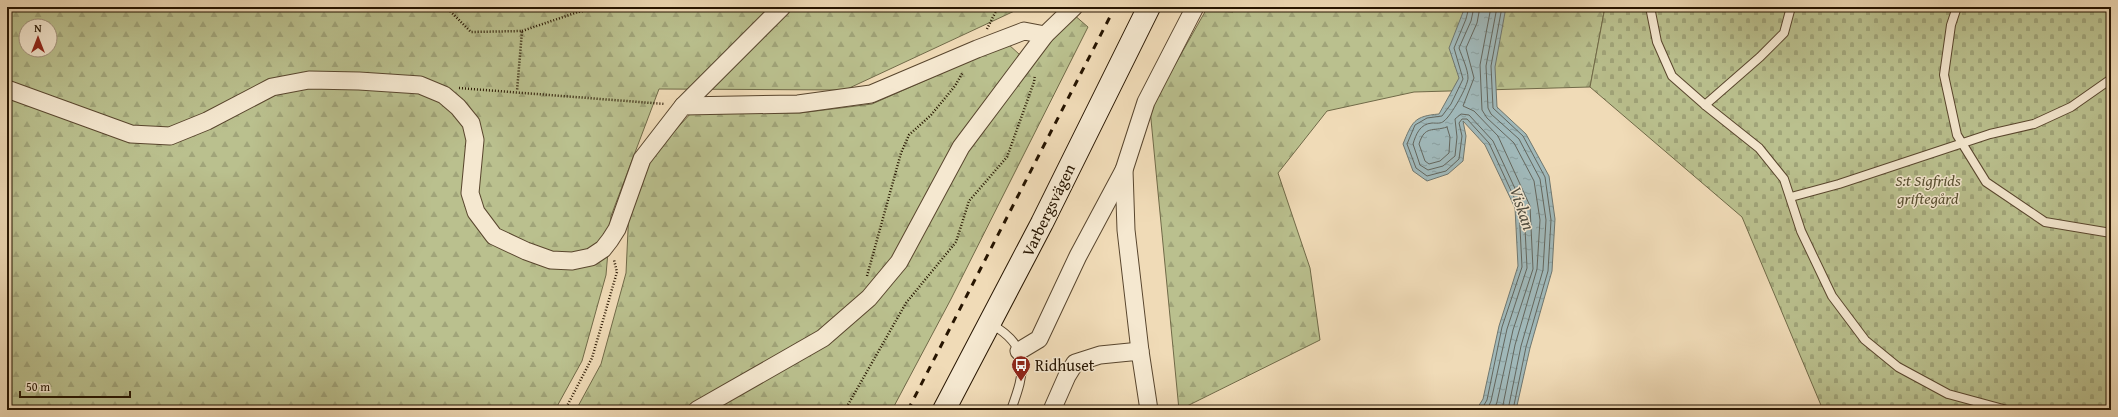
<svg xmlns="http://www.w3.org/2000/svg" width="2118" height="417" viewBox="0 0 2118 417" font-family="'Gentium Book Plus',serif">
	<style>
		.forest { fill: url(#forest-firs); stroke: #706a48; fill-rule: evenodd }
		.cemetery { fill: url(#cemetery-stones); stroke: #706a48 }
		.water { fill: url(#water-ripples); stroke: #70776f }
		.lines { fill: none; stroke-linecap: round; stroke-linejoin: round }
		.shore { stroke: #64665d; stroke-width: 1 }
		.service-casing { stroke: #59462e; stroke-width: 10 }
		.minor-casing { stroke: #59462e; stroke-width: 19 }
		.secondary-casing { stroke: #271501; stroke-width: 24 }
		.path { stroke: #271501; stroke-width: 2.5; stroke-dasharray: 1 2; stroke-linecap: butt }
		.service { stroke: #f5e8d0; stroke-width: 8 }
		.minor { stroke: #f5e8d0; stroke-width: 17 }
		.secondary { stroke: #f5e8d0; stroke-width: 22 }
		.rail { stroke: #271501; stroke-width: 3; stroke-dasharray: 7 7; stroke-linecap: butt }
		.labels { text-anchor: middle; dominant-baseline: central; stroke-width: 3; stroke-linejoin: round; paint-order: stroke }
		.park-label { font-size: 16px; font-style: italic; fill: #5a5132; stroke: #f5e8d0 }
		.street-label { font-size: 16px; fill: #271501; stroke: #f5e8d0 }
		.poi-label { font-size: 16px; fill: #271501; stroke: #f5e8d0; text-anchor: start }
		.water-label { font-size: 17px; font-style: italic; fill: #514e41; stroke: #f5e8d0 }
	</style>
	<defs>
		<pattern id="forest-firs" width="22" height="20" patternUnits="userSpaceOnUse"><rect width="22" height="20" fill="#bac08e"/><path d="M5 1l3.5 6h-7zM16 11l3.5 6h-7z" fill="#a0a479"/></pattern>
		<pattern id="cemetery-stones" width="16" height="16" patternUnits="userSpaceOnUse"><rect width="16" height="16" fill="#bac08e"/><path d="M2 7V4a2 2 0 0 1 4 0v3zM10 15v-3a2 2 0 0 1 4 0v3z" fill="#a0a479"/></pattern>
		<pattern id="water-ripples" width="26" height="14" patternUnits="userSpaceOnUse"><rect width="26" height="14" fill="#a0b8b9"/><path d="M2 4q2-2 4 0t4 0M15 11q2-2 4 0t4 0" fill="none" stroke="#8a9d9d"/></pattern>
	</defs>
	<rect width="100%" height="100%" fill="#f0dbb7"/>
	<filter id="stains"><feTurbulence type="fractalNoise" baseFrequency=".005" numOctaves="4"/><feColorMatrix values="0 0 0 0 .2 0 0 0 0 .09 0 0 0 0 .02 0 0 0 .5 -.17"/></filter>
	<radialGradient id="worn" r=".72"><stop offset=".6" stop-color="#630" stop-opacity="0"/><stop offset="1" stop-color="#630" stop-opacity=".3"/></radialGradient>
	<g class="forest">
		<path d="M7 7H1023L845 90 659 89 611 216 606 275 582 361 555 410H7ZM26 26H50V50H26Z"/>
		<path d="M1236 7H1605L1590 87 1414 92 1327 111 1278 173 1310 268 1320 340 1179 410 1150 109 1206 10 1233 12Z"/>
		<path d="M1073 14 1088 27 951 299 892 410H576L601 364 626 273 629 209 647 161 692 112 800 113 872 104 1008 44 1031 65Z"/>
	</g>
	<path class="cemetery" d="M1605 7H2111V410H1823L1742 217 1590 87Z"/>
	<path class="water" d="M1465 7H1506L1495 67 1497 107 1526 134 1549 176 1555 219 1552 271 1530 348 1516 410H1476L1483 399 1499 326 1518 266 1515 208 1485 145 1463 121 1466 136 1463 161 1448 174 1427 181 1413 171 1403 144C1412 122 1414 116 1439 114L1459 78 1449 48Z"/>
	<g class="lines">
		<g class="shore">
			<path d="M1469 7 1466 19 1454 48 1463 79 1451 104 1442 116 1427 118 1415 125 1407 144 1416 168 1427 176 1446 171 1459 159 1462 136 1459 123 1462 119H1467L1489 143 1519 208 1522 267 1502 327 1487 400 1481 410"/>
			<path d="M1474 7 1471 21 1459 48C1462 57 1468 69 1468 78 1468 86 1451 116 1444 121 1441 124 1436 123 1432 123 1420 124 1416 134 1413 144L1420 165 1428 170 1443 166 1455 156 1457 137 1455 119 1461 114 1469 115 1493 141 1524 208 1527 268 1507 329 1491 401 1487 410"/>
			<path d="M1480 7 1477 23 1466 48 1474 78 1463 106 1474 111 1498 136 1530 206 1533 269 1513 330 1497 402 1494 410"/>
			<path d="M1491 7 1480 65 1482 110 1487 118 1514 143 1534 181 1540 220 1537 269 1515 345 1502 410"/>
			<path d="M1497 7 1486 66 1488 108 1491 114 1519 139 1540 179 1546 220 1543 270 1521 346 1508 410"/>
			<path d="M1502 7 1491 66 1493 108 1523 136 1545 177 1551 220 1548 271 1526 347 1513 410"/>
			<path d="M1447 127 1450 137 1449 153 1440 161 1429 164 1425 161 1419 144C1425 125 1432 132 1447 127Z"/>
		</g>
		<defs>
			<g id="service">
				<path d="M1650 7 1657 42 1672 76 1705 105 1759 148 1784 179 1801 231 1832 296 1865 340 1898 367 1948 394 2007 410"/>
				<path d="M1957 7 1951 25 1944 75 1957 135 1986 182 2045 222 2111 233"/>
				<path d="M1705 105 1760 57 1784 33 1791 7"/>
				<path d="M1791 197 1839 184 1990 134 2034 124 2071 107 2111 79"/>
				<path d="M991 324C1032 347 1025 372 1011 410"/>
			</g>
			<g id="minor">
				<path d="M7 89 131 134 170 136 207 121 272 87 309 80 359 81 420 85 444 95 458 107 471 123 475 140 470 193 476 212 494 236 526 251 551 260 572 261 591 257 603 249 610 240 617 229 642 159 683 106 798 104 871 94 977 49 1024 31 1045 35"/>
				<path d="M683 106 782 7"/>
				<path d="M1019 351 1039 339 1078 256 1124 170"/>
				<path d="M1140 351 1126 230 1124 170 1146 102 1195 7"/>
				<path d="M697 410 823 338 869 298 899 262 961 147 1045 35 1074 7"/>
				<path d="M1052 410 1067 376 1075 363 1100 355 1140 351 1149 410"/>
			</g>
			<path id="secondary" d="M944 410 1042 223 1149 7"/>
		</defs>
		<use href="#service" class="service-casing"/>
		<use href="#minor" class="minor-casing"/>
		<use href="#secondary" class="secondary-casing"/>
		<g class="path">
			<path d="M446 7 471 32 522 31 517 91"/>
			<path d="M987 29 998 7"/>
			<path d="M522 31 578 12 607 7"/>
			<path d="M459 88 665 104"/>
			<path d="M867 276 901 153 909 135 931 115 955 86 963 72"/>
			<path d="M565 410 592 358 617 272 614 260"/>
			<path d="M845 410 906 303 956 242 969 201 1007 157 1034 82 1035 75"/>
		</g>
		<use href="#service" class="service"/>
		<use href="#minor" class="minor"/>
		<use href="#secondary" class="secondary"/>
		<path class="rail" d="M908 410 1115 7"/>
	</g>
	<defs>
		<symbol id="bus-pin" viewBox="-11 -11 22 30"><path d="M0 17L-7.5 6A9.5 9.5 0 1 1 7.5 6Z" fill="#8f2418" stroke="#f5e8d0"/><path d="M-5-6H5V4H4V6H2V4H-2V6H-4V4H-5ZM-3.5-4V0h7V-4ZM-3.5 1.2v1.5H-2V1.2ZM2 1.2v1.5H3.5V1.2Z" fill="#fff"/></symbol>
	</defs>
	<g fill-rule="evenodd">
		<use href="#bus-pin" x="1010" y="354" width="22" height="30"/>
	</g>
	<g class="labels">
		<g class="park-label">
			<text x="1928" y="180">S:t Sigfrids<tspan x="1928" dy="18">griftegård</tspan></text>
		</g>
		<g class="street-label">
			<text transform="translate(1048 210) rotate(-64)">Varbergsvägen</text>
		</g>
		<g class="poi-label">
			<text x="1035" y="365">Ridhuset</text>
		</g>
		<g class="water-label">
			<text transform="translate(1523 208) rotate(71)">Viskan</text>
		</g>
	</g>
	<rect width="2118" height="417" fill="none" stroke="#f0dbb7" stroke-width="24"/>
	<rect x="8" y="8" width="2102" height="401" fill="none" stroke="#271501" stroke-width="2"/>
	<rect x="12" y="12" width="2094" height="393" fill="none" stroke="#271501"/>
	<g transform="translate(38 38)"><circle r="19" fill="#f5e8d0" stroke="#a3947d"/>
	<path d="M0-3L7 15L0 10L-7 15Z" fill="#8f2418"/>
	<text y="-6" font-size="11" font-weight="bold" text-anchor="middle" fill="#271501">N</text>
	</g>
	<path d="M20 391v6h110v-6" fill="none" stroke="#271501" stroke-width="2"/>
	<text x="26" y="391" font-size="12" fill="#271501" stroke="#f5e8d0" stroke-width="3" paint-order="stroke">50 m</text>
	<rect width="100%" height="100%" filter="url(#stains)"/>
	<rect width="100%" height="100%" fill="url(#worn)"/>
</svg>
